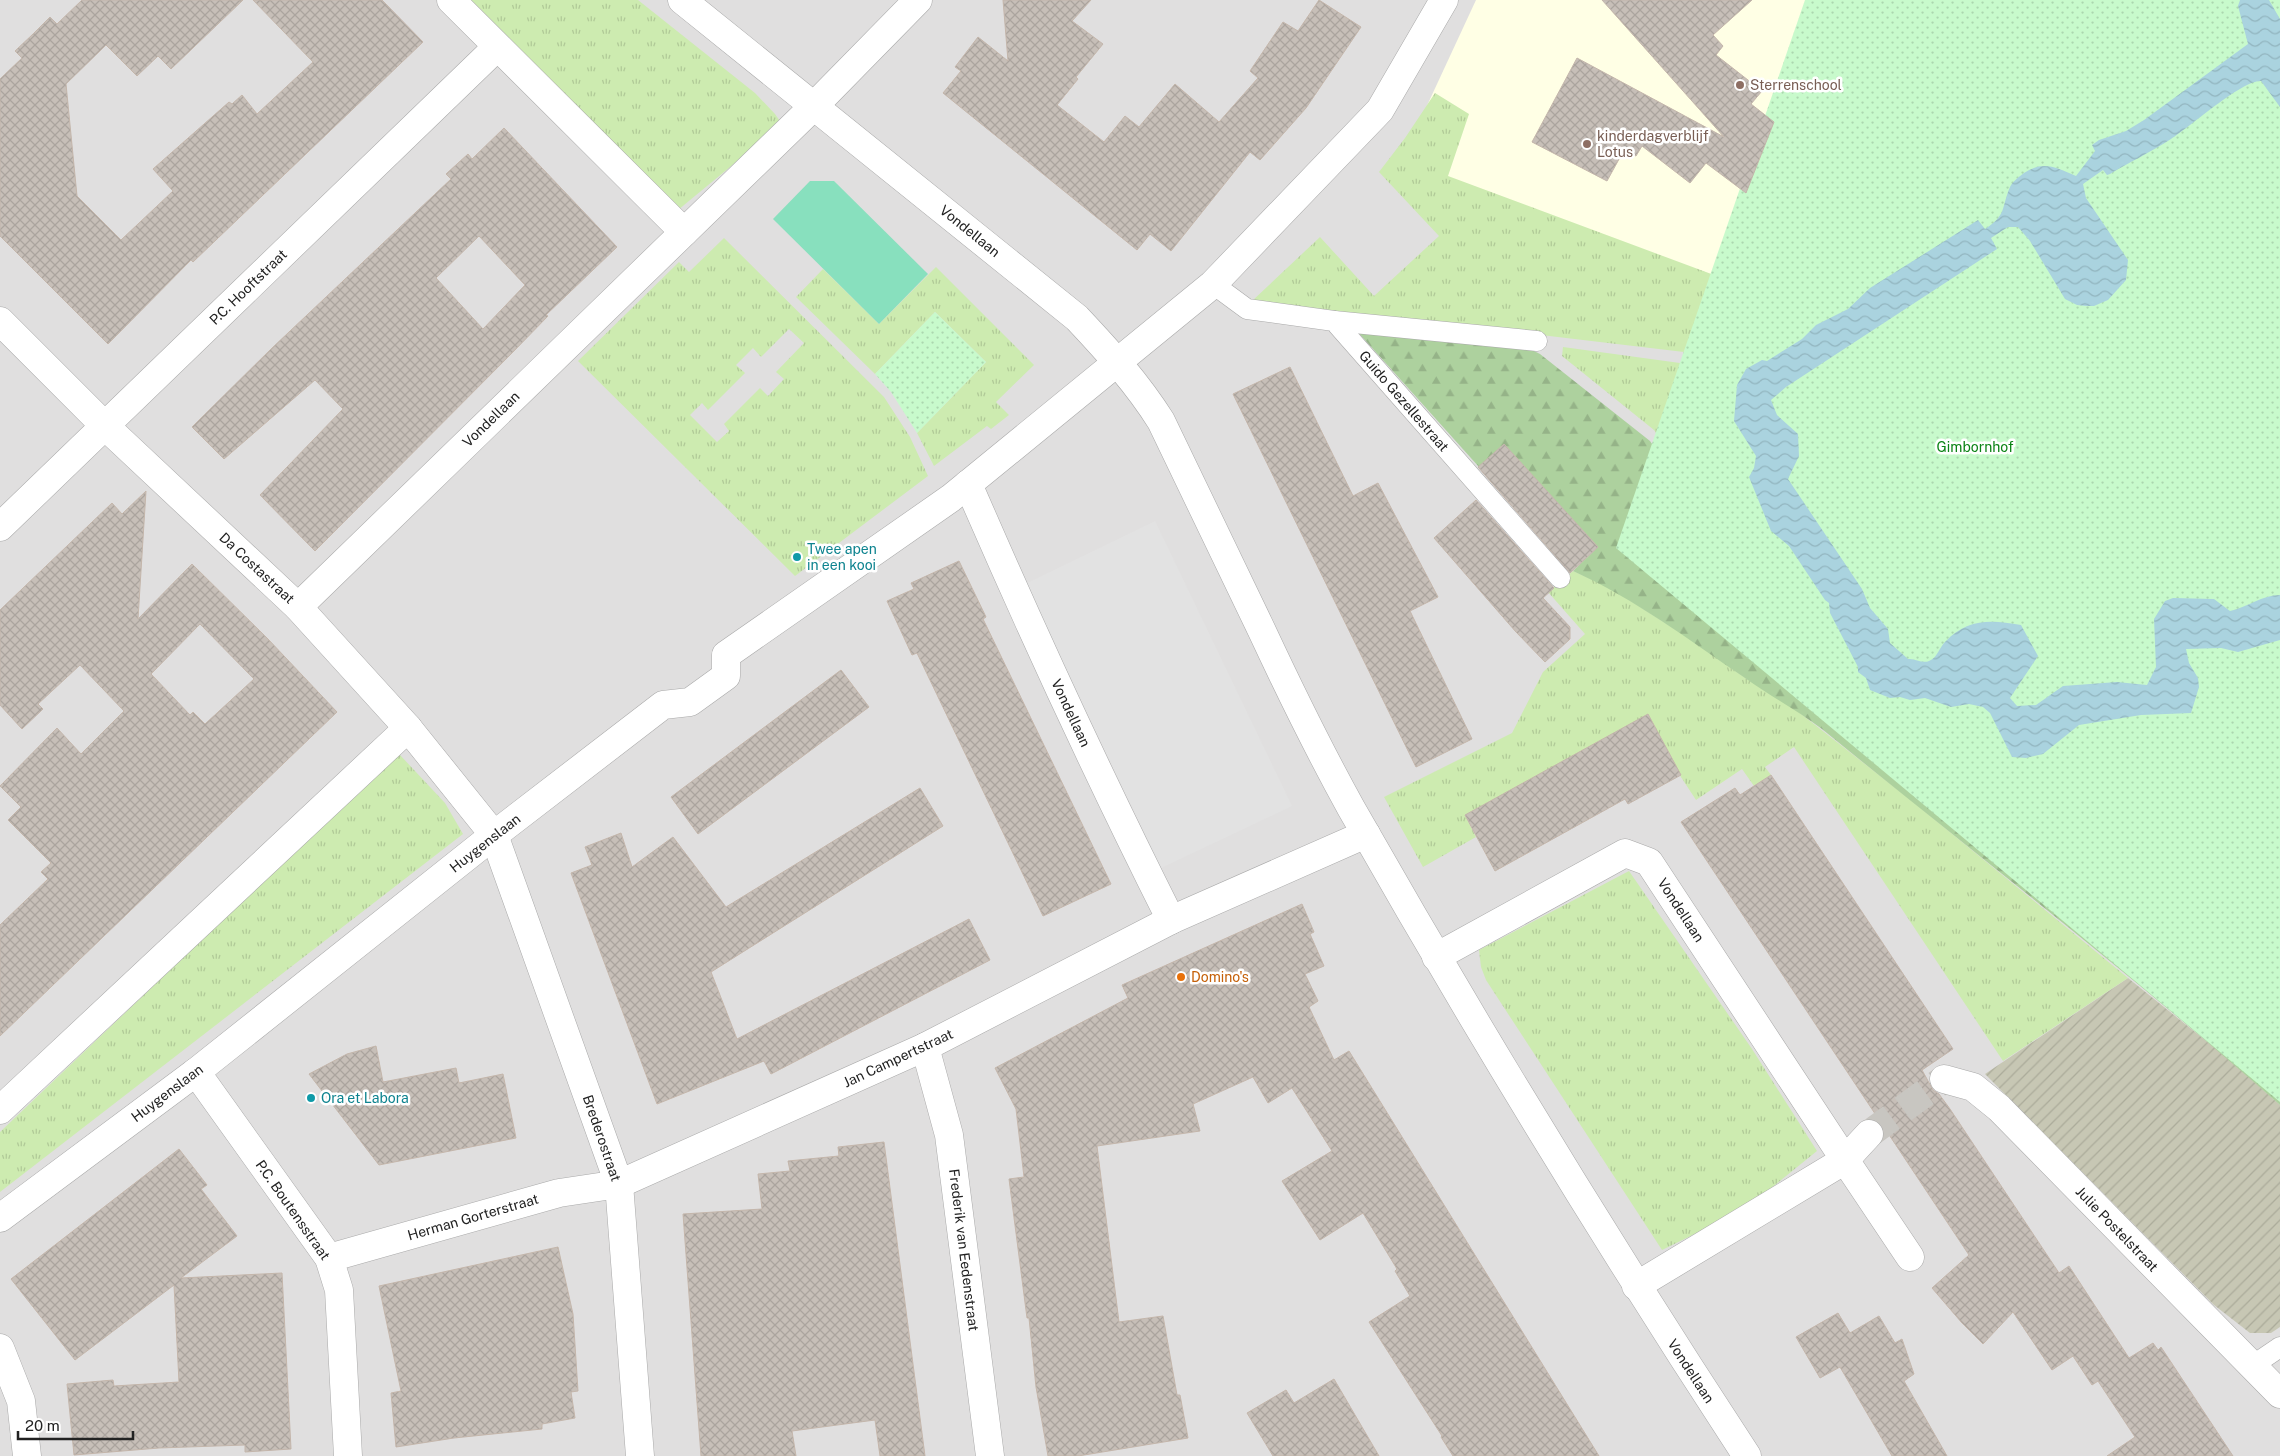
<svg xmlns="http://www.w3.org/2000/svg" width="2280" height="1456" viewBox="0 0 2280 1456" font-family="'Public Sans',sans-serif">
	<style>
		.residential { fill: #e0dfdf }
		.education { fill: #ffffe5 }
		.construction { fill: url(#construction-furrows) }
		.grass { fill: url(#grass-tufts); fill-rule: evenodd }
		.forest { fill: url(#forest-firs) }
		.park { fill: url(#park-dots) }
		.pitch { fill: #88e0be }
		.parking { fill: #e2e2e2 }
		.water { fill: url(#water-waves) }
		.building { fill: url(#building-cross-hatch); stroke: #c4b6ab; fill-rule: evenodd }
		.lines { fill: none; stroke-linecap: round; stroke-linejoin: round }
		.minor-tunnel { stroke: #c8c6c1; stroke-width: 28; stroke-dasharray: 28 14; stroke-linecap: butt }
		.service-casing { stroke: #a9a9a9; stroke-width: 21 }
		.minor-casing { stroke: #a9a9a9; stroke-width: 29 }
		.tertiary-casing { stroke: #a9a9a9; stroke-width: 29 }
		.service { stroke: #fff; stroke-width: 20 }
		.minor { stroke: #fff; stroke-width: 28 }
		.tertiary { stroke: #fff; stroke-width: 28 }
		.education-dot { fill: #8d6e63; stroke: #fff; stroke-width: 2 }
		.culture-dot { fill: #0f9aa8; stroke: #fff; stroke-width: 2 }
		.food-dot { fill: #e8710a; stroke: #fff; stroke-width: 2 }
		.labels { text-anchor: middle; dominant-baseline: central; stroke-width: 5; stroke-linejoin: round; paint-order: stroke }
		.education-label { font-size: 14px; fill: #785e54; stroke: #fff; text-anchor: start }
		.street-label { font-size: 14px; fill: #222; stroke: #fff }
		.park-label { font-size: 14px; fill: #0c8416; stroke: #fff }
		.culture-label { font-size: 14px; fill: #0d838f; stroke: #fff; text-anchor: start }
		.food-label { font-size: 14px; fill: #c56008; stroke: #fff; text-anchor: start }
	</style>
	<defs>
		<pattern id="construction-furrows" width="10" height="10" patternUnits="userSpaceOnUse" patternTransform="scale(1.25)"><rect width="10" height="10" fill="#c7c7b4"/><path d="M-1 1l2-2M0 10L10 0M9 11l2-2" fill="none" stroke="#abab9a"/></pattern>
		<pattern id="grass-tufts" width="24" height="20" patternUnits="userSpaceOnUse" patternTransform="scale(1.25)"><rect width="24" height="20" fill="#cdebb0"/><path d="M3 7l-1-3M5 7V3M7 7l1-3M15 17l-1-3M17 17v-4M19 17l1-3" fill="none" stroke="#b0c997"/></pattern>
		<pattern id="forest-firs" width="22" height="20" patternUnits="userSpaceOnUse" patternTransform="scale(1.25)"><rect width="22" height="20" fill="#add19e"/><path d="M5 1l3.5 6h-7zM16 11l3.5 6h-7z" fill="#95b388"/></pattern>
		<pattern id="park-dots" width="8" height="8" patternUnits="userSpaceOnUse" patternTransform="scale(1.25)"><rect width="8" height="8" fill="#c8facc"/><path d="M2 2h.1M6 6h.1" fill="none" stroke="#acd6af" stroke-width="1.8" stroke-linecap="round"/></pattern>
		<pattern id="water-waves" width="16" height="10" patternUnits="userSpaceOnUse" patternTransform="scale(1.25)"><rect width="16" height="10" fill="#aad3df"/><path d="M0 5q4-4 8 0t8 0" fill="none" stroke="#92b5bf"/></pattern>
		<pattern id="building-cross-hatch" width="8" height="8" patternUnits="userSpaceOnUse" patternTransform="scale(1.25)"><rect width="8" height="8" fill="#c7bfb8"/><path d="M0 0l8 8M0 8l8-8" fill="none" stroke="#aba49e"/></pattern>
	</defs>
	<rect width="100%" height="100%" fill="#f2efe9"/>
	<rect class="residential" x="0" y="0" width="2280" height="1456"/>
	<path class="education" d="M1476 0H1808L1706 305 1399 166Z"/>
	<path class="construction" d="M2128 978 2231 1061 2280 1105V1327L2271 1333H2250L2214 1305 1985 1074Z"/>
	<g class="grass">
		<path d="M470 0H638L755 93 775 114 782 124 678 210Z"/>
		<path d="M1435 93 1469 114 1448 176 1714 275 1684 352 1252 301 1320 237 1374 296 1439 236 1379 172 1405 138Z"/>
		<path d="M724 238 884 397 910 437 928 476 795 576 578 361 679 262 689 272ZM789 329 804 343 776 372 784 379 768 396 760 388 724 424 729 431 717 442 690 415 702 403 708 410 745 373 736 365 753 348 761 357Z"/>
		<path d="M936 267 1034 365 996 402 1009 415 991 429 987 426 934 466 917 433 986 362 935 312 875 374 796 297 823 269 879 324Z"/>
		<path d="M1563 347 1680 363 1695 362 1715 520 1654 430 1562 356Z"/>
		<path d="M1573 571 1609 587 1684 635 1747 679 1791 706 1912 801 2128 978 2003 1061 1794 747 1765 767 1771 775 1754 786 1742 769 1696 800 1677 771 1465 815 1476 837 1423 867 1384 797 1512 733 1543 672 1585 634 1548 592Z"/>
		<path d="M400 755 445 803 463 834 0 1192V1132L383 767Z"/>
		<path d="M1629 871 1752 1049 1817 1151 1744 1210 1662 1250 1486 980 1481 967 1479 950Z"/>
	</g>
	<path class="forest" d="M1356 330 1532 350 1540 354 1650 441 1719 542 2280 1015V1105C2132 974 1975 854 1822 729 1797 710 1770 696 1745 678 1689 640 1635 599 1573 571L1598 547 1504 444 1479 467Z"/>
	<g class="park">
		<path d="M1805 0H2280V1102L1616 548Z"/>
		<path d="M935 312 986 362 917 433 891 392 875 374Z"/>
	</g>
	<path class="pitch" d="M810 181H834L928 274 879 324 773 219Z"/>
	<path class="parking" d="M1155 521 1292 806 1161 868 1025 584Z"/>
	<path class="water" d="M2240 0H2269L2280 19V107L2261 81C2242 80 2190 127 2171 139 2151 152 2130 162 2110 174L2107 175 2103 170 2083 184 2086 198 2128 260 2126 280 2108 300 2094 306H2086L2077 305 2065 299 2030 241 2018 227H2008L1991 238 1997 249 1786 387 1771 400 1777 415 1798 434 1799 456 1788 479 1862 589 1870 608 1888 629 1890 643 1908 659C1916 658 1923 665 1931 660 1937 657 1940 647 1945 642 1968 618 1991 620 2021 625L2038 656 2010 698 2017 706 2036 705 2063 686 2117 682 2147 685 2156 667 2154 619 2165 601 2173 598 2214 599 2230 611C2248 607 2262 595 2280 595V640L2238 652 2221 648 2186 649 2189 663 2198 678 2199 687 2191 713 2141 715 2079 725 2043 754 2026 758 2012 757 1990 713 1983 707 1969 704 1951 707 1925 698 1910 700 1900 697 1890 698 1870 690 1866 678 1858 672V667L1830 613 1829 603 1825 600 1789 546 1771 531 1749 477 1754 468 1756 456 1734 421 1737 385 1746 369 1762 360 1767 361 1802 339 1816 325 1848 309 1870 288 1978 220 1985 229C2007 215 2001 208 2010 187 2013 181 2019 177 2024 173 2044 160 2056 168 2076 176L2095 151 2092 145 2099 140 2126 131 2144 120 2248 44 2238 6Z"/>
	<g class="building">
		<path d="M82 0H243L171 69 158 56 137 76 106 45 66 84 77 196 121 240 173 191 153 169 229 102 232 104 242 95 257 114 313 62 253 0H382L423 42 193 262 191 260 108 344 0 236V79L22 58 15 51 33 34 50 17 57 24Z"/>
		<path d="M1003 0H1091L1072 21 1103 44 1076 77 1078 79 1057 105 1104 142 1125 116 1139 127 1175 84 1219 122 1258 78 1250 71 1283 22 1298 31 1319 0 1361 27 1306 108 1260 160 1250 152 1171 251 1150 234 1137 250 943 93 961 71 955 67 978 37 1008 61Z"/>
		<path d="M1602 0H1752L1713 35 1723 46 1716 55 1762 91 1751 104 1774 122 1746 193 1706 163 1690 183 1642 146 1636 156 1624 150 1607 181 1532 142 1577 58 1724 137Z"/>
		<path d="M504 128 617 247 546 315 548 316 512 353 315 551 260 495 343 409 315 380 224 459 192 427 271 349 451 179 446 174 468 154 472 159ZM479 236 525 285 483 329 436 278Z"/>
		<path d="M1290 367 1353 496 1378 483 1438 597 1410 611 1472 739 1416 767 1233 394Z"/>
		<path d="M1504 444 1598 547 1570 573 1478 467Z"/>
		<path d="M146 491 138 619 192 564 267 638 337 712 0 1036V925L48 879 41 872 51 863 8 820 21 807 0 786 57 728 81 754 124 711 80 665 38 704 43 709 22 729 0 705V610L112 503 122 514ZM200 624 254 679 205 724 193 712 190 715 151 674Z"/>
		<path d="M1476 500 1554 588 1543 598 1570 627V639L1545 662 1516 632 1434 538Z"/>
		<path d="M959 561 986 617 983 619 1111 884 1043 916 917 653 912 655 887 601 914 589 911 583Z"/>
		<path d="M841 670 869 707 698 834 671 797Z"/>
		<path d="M1648 714 1681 775 1628 804 1625 799 1495 871 1465 815Z"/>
		<path d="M1771 775 1953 1049 1922 1070 1933 1090 1939 1094 1950 1109 2059 1273 2069 1266 2129 1358 2153 1343 2158 1350 2161 1347 2233 1456H2107L2135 1437 2098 1381 2092 1385 2073 1356 2052 1370 2013 1312 1983 1344 1962 1323 1932 1288 1969 1255 1681 822 1735 788 1740 795Z"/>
		<path d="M920 788 943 826 711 972 737 1039 969 919 990 960 771 1074 764 1061 657 1104 571 873 592 865 585 847 621 833 632 867 673 837 726 907Z"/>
		<path d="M1302 904 1314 932 1310 934 1324 966 1305 974 1318 1001 1309 1007 1334 1060 1349 1051 1599 1456H1453L1441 1437 1442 1436 1369 1322 1410 1296 1395 1271 1397 1269 1363 1213 1320 1240 1282 1181 1332 1151 1292 1088 1268 1103 1253 1077 1193 1104 1200 1131 1097 1146 1119 1322 1163 1316 1177 1395H1180L1188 1438 1078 1456H1048L1036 1387 1029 1318H1027L1009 1179 1024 1177 1016 1109 995 1068 1128 998 1122 985Z"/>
		<path d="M376 1046 383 1082 456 1068 459 1083 503 1074 516 1138 379 1165 309 1074 347 1054Z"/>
		<path d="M884 1142 925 1456H880L875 1420 792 1431 796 1456H701L683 1214 762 1209 758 1174 790 1171 788 1161 839 1156 838 1147Z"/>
		<path d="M179 1149 207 1185 201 1189 237 1236 181 1278 282 1273 291 1449 245 1452V1445L159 1448 74 1455 67 1384 113 1380 114 1386 179 1382 174 1285 75 1360 11 1279Z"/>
		<path d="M558 1247 573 1314 578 1391 571 1392 575 1418 542 1424V1429L454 1438 396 1447 391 1393 401 1391 379 1286Z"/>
		<path d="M1838 1313 1850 1333 1879 1316 1895 1343 1902 1339 1914 1374 1904 1381 1947 1456H1892L1840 1367 1820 1378 1796 1337Z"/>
		<path d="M1334 1379 1379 1456H1273L1247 1413 1286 1390 1294 1403Z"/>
	</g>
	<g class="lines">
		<path class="minor-tunnel" d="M1869 1134 1944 1079"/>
		<defs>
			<g id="service">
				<path d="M1213 284 1247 309 1334 321 1560 578"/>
				<path d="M1334 321 1537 341"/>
				<path d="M2252 1366 2280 1347"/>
			</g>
			<g id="minor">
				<path d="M451 0 684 232"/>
				<path d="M0 321 104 425 298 607 408 728 494 835 619 1184 640 1456"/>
				<path d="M968 484C1032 632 1099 777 1171 920"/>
				<path d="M0 527 497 47"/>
				<path d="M298 607 815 105 918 0"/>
				<path d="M1436 957 1625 853 1649 862 1845 1160 1636 1286"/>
				<path d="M925 1047 949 1135 990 1456"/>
				<path d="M196 1072 329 1258 339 1290 348 1456"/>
				<path d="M1944 1079 1973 1087 1999 1108 2280 1394"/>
				<path d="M0 1110 408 728"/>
				<path d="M1869 1134 1845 1160 1910 1257"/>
				<path d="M0 1218 196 1072 494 835 663 705 690 702 726 676V655L951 498 1213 284 1380 110 1444 0"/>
				<path d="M329 1258 559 1193 619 1184 925 1047 1171 920 1366 834"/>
				<path d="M0 1348 21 1401 27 1456"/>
			</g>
			<path id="tertiary" d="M682 0 1077 318C1108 351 1137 383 1161 421 1194 491 1228 561 1262 631 1290 691 1319 750 1351 808 1476 1028 1608 1244 1747 1456"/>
		</defs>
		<use href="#service" class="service-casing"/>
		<use href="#minor" class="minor-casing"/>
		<use href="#tertiary" class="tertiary-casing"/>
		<use href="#service" class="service"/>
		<use href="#minor" class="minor"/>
		<use href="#tertiary" class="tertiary"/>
	</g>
	<g class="education-dot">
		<circle cx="1740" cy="85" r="5"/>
		<circle cx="1587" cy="144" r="5"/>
	</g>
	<g class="culture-dot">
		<circle cx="797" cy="557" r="5"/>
		<circle cx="311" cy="1098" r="5"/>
	</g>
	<circle class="food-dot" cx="1181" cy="977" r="5"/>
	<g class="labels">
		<g class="education-label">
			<text x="1750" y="85">Sterrenschool</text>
			<text x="1597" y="136">kinderdagverblijf<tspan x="1597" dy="16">Lotus</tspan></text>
		</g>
		<g class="street-label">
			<text transform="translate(970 231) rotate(39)">Vondellaan</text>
			<text transform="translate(248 287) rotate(-44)">P.C. Hooftstraat</text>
			<text transform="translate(1404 401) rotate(49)">Guido Gezellestraat</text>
			<text transform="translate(491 419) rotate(-44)">Vondellaan</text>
			<text transform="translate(257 568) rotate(43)">Da Costastraat</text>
			<text transform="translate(1071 713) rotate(65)">Vondellaan</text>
			<text transform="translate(485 843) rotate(-38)">Huygenslaan</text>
			<text transform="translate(1681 910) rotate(57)">Vondellaan</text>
			<text transform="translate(898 1058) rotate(-25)">Jan Campertstraat</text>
			<text transform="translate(167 1093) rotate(-37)">Huygenslaan</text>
			<text transform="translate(602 1138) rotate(71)">Brederostraat</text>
			<text transform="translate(293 1210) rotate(55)">P.C. Boutensstraat</text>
			<text transform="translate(473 1217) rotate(-16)">Herman Gorterstraat</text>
			<text transform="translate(2117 1229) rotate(46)">Julie Postelstraat</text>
			<text transform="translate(964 1250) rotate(83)">Frederik van Eedenstraat</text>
			<text transform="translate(1691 1371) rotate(57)">Vondellaan</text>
		</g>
		<g class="park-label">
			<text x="1975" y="447">Gimbornhof</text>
		</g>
		<g class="culture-label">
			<text x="807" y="549">Twee apen<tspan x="807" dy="16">in een kooi</tspan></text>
			<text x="321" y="1098">Ora et Labora</text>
		</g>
		<g class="food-label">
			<text x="1191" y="977">Domino's</text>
		</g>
	</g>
	<path d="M18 1431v8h115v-8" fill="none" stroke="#222222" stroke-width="2.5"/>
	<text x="25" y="1431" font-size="15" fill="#222222" stroke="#ffffff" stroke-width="4" paint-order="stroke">20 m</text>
</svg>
